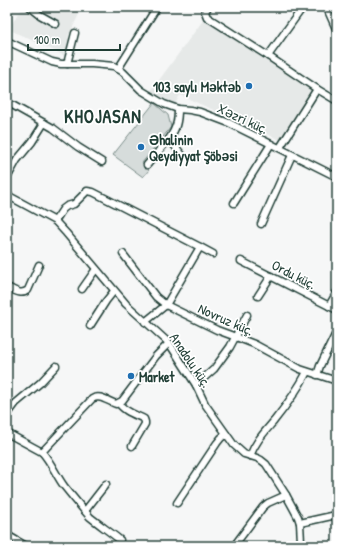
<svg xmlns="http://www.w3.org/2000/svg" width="344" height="553" viewBox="0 0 344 553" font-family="'Patrick Hand',sans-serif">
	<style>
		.built { fill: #e6e9e8 }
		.green { fill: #d6dcdb; stroke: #7a8c88 }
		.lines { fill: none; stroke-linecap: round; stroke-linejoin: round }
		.minor-casing { stroke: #1f3d34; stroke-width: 9 }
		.minor { stroke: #fff; stroke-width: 6 }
		.poi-dot { fill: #1f6fb2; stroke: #fff; stroke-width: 1.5 }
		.labels { text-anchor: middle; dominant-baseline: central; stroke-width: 3.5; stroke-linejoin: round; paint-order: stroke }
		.poi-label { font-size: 14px; font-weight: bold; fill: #1f3d34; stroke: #fff; text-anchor: start }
		.street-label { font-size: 14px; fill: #1f3d34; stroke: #fff }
		.district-label { font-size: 18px; font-weight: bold; letter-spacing: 1px; fill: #1f3d34; stroke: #fff }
	</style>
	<rect width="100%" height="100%" fill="#f6f7f7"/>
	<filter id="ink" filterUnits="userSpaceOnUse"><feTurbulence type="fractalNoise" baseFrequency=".025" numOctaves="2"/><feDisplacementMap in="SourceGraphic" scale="8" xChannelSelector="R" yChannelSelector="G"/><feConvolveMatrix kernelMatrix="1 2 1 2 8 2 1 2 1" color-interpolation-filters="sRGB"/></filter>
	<g filter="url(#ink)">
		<g class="built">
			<path d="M23 7H25L28 9 29 7H35L44 14 49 7H68L80 12 68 37 71 42 65 56 8 29Z"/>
			<path d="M204 19 313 91 280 140 180 95 175 104 151 91Z"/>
		</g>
		<path class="green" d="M154 103 168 115 171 127 142 163 149 170 143 177 113 155Z"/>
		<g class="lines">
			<defs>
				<g id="minor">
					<path d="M30 7 40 15 56 24"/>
					<path d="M208 7 205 12 207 17 268 56 303 7"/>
					<path d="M328 7 329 13 337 31"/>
					<path d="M7 41 52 62 61 64H92L114 66 123 72 141 90 164 104 178 109 190 110 200 112 229 123 333 175 337 176"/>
					<path d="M268 56 317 89 337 101"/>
					<path d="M67 64 75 33"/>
					<path d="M118 69 157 7"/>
					<path d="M7 102 53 128 78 147 102 162"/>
					<path d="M178 109C178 122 176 129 169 139L183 156"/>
					<path d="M281 146 317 89"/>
					<path d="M147 165 169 139"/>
					<path d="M7 178 17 160 32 142 44 123"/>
					<path d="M7 195 55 221 66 233 126 304 169 343 196 385 205 404 234 445 244 454 257 458 261 460 266 464 286 495 298 517 300 523 301 542 302 546"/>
					<path d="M234 203 271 144"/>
					<path d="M55 221 63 209 67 206 74 204 87 191 93 192 200 247 166 305 145 322"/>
					<path d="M261 224 292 155"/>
					<path d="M200 247 213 254"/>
					<path d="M123 254 156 297 166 305 217 330 236 337 254 344 300 369 337 381"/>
					<path d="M241 261 337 310"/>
					<path d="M7 287C14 290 21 296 28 290L39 265"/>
					<path d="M82 289 96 269"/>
					<path d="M258 296 271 276"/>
					<path d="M329 306 337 292"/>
					<path d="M90 326 106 301 114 291"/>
					<path d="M317 375 320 366 337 331"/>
					<path d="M196 385 214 369 230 347 247 315"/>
					<path d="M119 403C123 411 136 415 144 419L145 422V424L132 446"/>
					<path d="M7 415 16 403 40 383 56 366"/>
					<path d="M7 433 42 452C51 462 56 475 64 486 72 496 81 507 90 517 100 525 110 532 120 540"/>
					<path d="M42 452 92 399C100 394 107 401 116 404L122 401 156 356 169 343"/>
					<path d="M250 456C256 441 263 434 274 421 286 406 298 389 307 372"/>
					<path d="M177 503 217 443 221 438 226 434"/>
					<path d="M85 511 106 484"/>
					<path d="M300 523 336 515"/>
					<path d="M7 535 26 546"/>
					<path d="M234 546 263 507 268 503 286 495"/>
				</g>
			</defs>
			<use href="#minor" class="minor-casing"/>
			<use href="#minor" class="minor"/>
		</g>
	</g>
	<g class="poi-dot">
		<circle cx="249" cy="86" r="4"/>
		<circle cx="141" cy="147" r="4"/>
		<circle cx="131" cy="376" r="4"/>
	</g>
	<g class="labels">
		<g class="poi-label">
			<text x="241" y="86" text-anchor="end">103 saylı Məktəb</text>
			<text x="149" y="139">Əhalinin<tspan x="149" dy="16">Qeydiyyat Şöbəsi</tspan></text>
			<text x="139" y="376">Market</text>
		</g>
		<g class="street-label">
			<text transform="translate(243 118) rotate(25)">Xəzri küç.</text>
			<text transform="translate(294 274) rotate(27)">Ordu küç.</text>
			<text transform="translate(226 319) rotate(24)">Novruz küç.</text>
			<text transform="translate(191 360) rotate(56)">Anadolu küç.</text>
		</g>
		<g class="district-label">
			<text x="103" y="116">KHOJASAN</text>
		</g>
	</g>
	<rect width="344" height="553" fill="none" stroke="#fff" stroke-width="24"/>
	<rect x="12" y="12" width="320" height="529" fill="none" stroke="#1f3d34" stroke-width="1.5" filter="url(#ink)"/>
	<path d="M28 44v6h92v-6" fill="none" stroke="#1f3d34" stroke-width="2"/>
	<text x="34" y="44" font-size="12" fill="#1f3d34" stroke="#ffffff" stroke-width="3" paint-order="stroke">100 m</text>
</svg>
